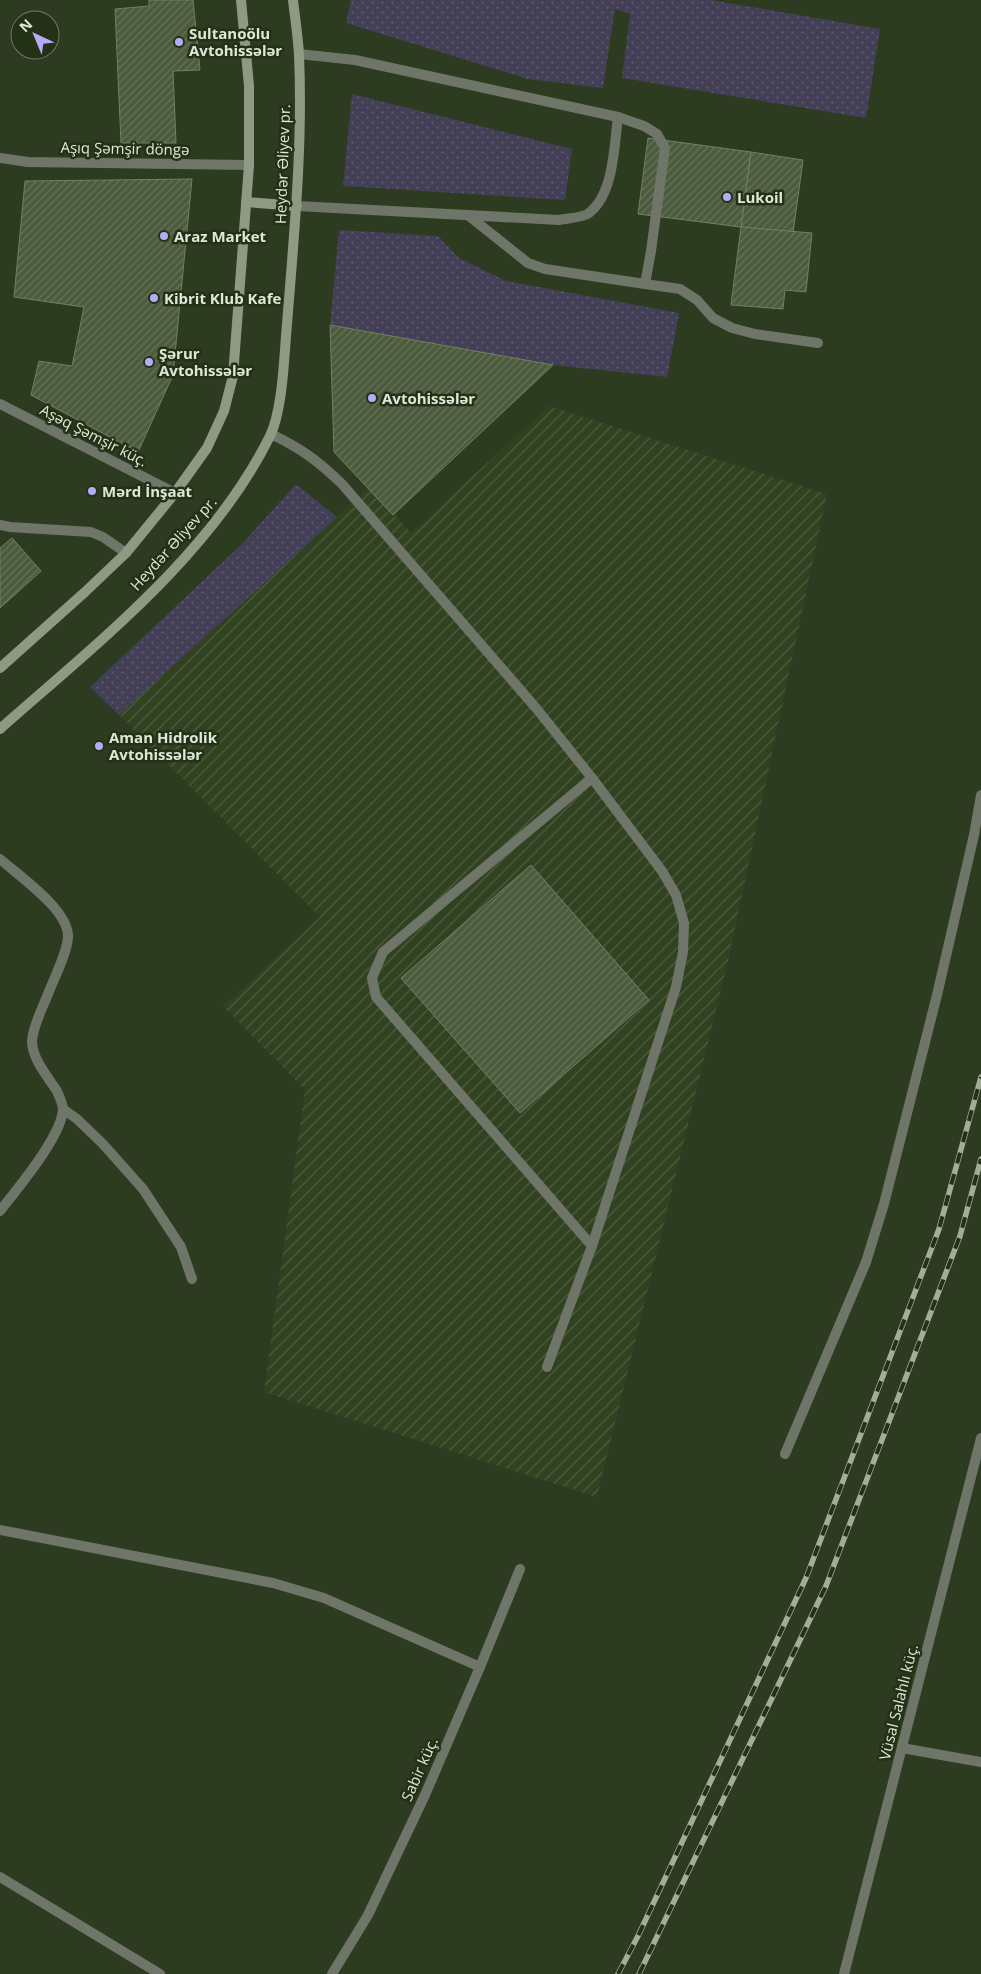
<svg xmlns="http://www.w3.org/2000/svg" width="981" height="1974" viewBox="0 0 981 1974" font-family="'Open Sans',sans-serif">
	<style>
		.industrial { fill: url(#industrial-furrows) }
		.grass { fill: url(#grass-dots) }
		.building { fill: url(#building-hatch); stroke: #718163 }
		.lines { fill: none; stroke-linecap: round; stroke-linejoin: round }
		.lane { stroke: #6f7669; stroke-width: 10 }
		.street { stroke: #6f7669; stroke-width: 10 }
		.secondary { stroke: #8f9a85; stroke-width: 10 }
		.rail-casing { stroke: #a3ae9a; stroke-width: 5.5 }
		.rail { stroke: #233116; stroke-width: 4; stroke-dasharray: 11; stroke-linecap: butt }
		.poi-dot { fill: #b7abf7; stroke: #233116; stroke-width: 2 }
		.labels { text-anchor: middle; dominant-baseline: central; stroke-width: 5; stroke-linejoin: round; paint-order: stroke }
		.poi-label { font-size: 15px; font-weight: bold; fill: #dfe8d7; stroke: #233116; text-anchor: start }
		.street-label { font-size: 15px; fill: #dfe8d7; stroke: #233116 }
	</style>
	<defs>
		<pattern id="industrial-furrows" width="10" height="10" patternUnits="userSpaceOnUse" patternTransform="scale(1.25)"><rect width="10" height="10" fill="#314220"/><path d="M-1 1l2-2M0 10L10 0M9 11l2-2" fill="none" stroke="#4e5d40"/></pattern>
		<pattern id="grass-dots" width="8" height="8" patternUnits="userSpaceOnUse" patternTransform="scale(1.25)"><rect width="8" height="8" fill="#433f57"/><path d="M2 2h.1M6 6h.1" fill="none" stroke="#5e5b6e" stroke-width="1.8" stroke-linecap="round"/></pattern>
		<pattern id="building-hatch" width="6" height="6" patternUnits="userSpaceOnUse" patternTransform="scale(1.25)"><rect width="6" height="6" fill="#4c5b3e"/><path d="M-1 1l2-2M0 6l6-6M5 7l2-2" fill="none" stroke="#657359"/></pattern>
	</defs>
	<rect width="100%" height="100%" fill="#2d3b20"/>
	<path class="industrial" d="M549 406 827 494 728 961 597 1497 264 1392 305 1090 223 1006 320 917 119 715 369 487 411 533Z"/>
	<g class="grass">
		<path d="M351 0H711L880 29 866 118 622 78 630 14 615 9 603 88 528 79 346 23Z"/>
		<path d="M352 94 572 149 565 200 343 186Z"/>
		<path d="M339 230 438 236 459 258 506 281 679 313 667 377 553 365 330 325Z"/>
		<path d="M296 484 337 517 119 715 90 687 243 543Z"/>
	</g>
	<g class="building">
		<path d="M149 0H193L200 70 173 71 176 143H121L115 9 149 6Z"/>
		<path d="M648 138 751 152 741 227 638 214Z"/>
		<path d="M751 152 803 160 793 233 741 227Z"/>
		<path d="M192 179 173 375 138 452 31 395 39 361 72 366 84 307 14 297 25 181Z"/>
		<path d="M741 227 812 233 806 292 785 290 783 309 731 305Z"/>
		<path d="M330 325 553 365 393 515 334 452Z"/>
		<path d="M12 538 41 571 0 608V548Z"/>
		<path d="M531 865 649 1000 520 1113 401 978Z"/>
	</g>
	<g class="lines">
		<g class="lane">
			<path d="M297 206 559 220C568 218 583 218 589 213 614 194 614 146 618 117L355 60 299 54"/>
			<path d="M469 216 528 263 545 269 645 284 651 251 665 148 657 134 644 126 618 117"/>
			<path d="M645 284 680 289 697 300 713 318 732 328 755 334 818 343"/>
			<path d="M271 434C302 449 317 460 342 484L536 708 592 778 662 871 676 895 684 923 683 952 676 987 592 1246 547 1367"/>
			<path d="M0 525 10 527 91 532 103 537 126 553"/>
			<path d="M592 778 383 952 372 978 376 997 592 1246"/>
		</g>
		<g class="street">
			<path d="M0 158 28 162 249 165"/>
			<path d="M0 404 175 493"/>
			<path d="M0 859C19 876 69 910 68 937 67 954 54 978 48 994 42 1009 33 1026 32 1041 32 1059 48 1077 57 1091 59 1096 63 1104 63 1109 62 1136 17 1189 0 1211"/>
			<path d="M63 1109 77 1119 103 1144 143 1189 181 1247 192 1279"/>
			<path d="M785 1454 866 1262 884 1204 937 995 974 835 981 795"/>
			<path d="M0 1530 273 1583 324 1598 480 1667"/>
			<path d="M902 1748 981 1762"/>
			<path d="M0 1877 160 1974"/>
			<path d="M332 1974 368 1915 425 1795 480 1667 520 1569"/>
			<path d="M844 1974 981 1438"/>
		</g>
		<g class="secondary">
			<path d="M246 202 297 206"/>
			<path d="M0 668 85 592 126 553 175 493 207 448 224 411 233 376 249 165V86L241 0"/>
			<path d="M0 729C97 643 211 555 270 436 283 409 284 356 287 324 294 235 303 145 299 55 298 36 295 18 293 0"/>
		</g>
		<defs>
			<g id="rail">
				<path d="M618 1974 638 1936 806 1578 939 1229 981 1077"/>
				<path d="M639 1974 826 1586 960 1236 981 1159"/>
			</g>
		</defs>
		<use href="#rail" class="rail-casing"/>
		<use href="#rail" class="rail"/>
	</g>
	<g class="poi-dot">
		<circle cx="179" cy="42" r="5"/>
		<circle cx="727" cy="197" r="5"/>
		<circle cx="164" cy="236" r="5"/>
		<circle cx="154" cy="298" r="5"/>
		<circle cx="149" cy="362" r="5"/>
		<circle cx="372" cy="398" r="5"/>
		<circle cx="92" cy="491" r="5"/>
		<circle cx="99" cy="746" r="5"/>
	</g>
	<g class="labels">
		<g class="poi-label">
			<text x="189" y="33">Sultanoölu<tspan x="189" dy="17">Avtohissələr</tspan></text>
			<text x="737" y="197">Lukoil</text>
			<text x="174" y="236">Araz Market</text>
			<text x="164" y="298">Kibrit Klub Kafe</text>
			<text x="159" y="353">Şərur<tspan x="159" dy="17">Avtohissələr</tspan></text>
			<text x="382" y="398">Avtohissələr</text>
			<text x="102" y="491">Mərd İnşaat</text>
			<text x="109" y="737">Aman Hidrolik<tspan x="109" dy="17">Avtohissələr</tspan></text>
		</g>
		<g class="street-label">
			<text transform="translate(125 148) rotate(1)">Aşıq Şəmşir döngə</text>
			<text transform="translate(282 164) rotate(-88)">Heydər Əliyev pr.</text>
			<text transform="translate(94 435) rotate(27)">Aşəq Şəmşir küç.</text>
			<text transform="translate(173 543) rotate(-48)">Heydər Əliyev pr.</text>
			<text transform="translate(898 1702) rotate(-76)">Vüsal Salahlı küç.</text>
			<text transform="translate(419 1769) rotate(-66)">Sabir küç.</text>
		</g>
	</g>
	<g transform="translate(35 35) rotate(316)"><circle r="24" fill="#233116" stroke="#6e7a63"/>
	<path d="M0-4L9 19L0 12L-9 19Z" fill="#b7abf7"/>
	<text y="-8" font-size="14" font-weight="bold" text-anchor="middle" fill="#dfe8d7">N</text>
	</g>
</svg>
